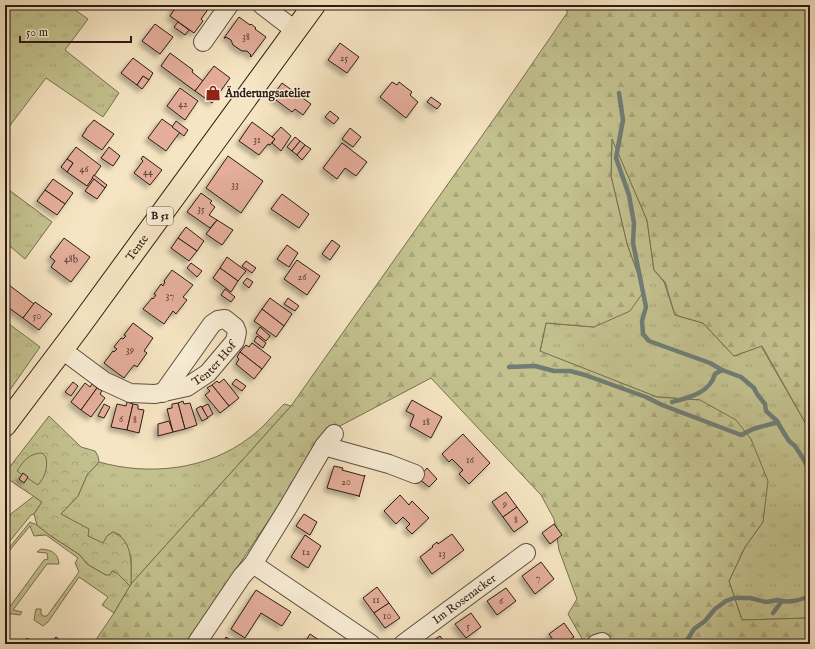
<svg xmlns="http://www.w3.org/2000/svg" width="815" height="649" viewBox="0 0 815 649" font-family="'IM FELL English',serif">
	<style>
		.grass { fill: url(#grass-tufts); stroke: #786f52 }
		.forest { fill: url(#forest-firs); stroke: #786f52 }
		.park { fill: url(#park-crowns); stroke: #786f52 }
		.pitch { fill: #c3c28f; stroke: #786f52 }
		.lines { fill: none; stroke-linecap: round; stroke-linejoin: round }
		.stream { stroke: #707d76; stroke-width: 4.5 }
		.building { fill: #e4ae9a; stroke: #2c1c15; filter: url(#shadow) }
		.minor-casing { stroke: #5e4e40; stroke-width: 20 }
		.primary-casing { stroke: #2c1c15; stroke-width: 24 }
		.minor { stroke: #f9eed7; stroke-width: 18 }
		.primary { stroke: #f6e5c2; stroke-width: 22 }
		.labels { text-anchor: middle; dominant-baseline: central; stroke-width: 3; stroke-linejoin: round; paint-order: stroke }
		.number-label { font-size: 10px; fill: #5a4036 }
		.shield { fill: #f9eed7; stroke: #6a5b4f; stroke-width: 1 }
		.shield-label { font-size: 11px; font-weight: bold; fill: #2c1c15 }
		.poi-label { font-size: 12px; font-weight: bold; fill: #2c1c15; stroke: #f9eed7; text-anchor: start }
		.street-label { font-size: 12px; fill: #2c1c15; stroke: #f9eed7 }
	</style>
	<defs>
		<pattern id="grass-tufts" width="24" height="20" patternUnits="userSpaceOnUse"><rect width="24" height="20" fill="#c3c28f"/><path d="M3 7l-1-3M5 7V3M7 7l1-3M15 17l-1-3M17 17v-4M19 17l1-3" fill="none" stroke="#a8a67a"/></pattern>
		<pattern id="forest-firs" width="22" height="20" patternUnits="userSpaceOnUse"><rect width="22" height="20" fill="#c3c28f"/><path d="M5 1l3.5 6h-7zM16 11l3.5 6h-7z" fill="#a8a67a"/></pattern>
		<pattern id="park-crowns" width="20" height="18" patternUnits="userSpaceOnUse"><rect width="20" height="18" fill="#c3c28f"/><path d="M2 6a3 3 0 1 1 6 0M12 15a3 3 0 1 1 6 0" fill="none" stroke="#a8a67a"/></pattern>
		<filter id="shadow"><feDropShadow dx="-3.5" dy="3.5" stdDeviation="2" flood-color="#0004"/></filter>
	</defs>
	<rect width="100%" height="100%" fill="#f6e5c2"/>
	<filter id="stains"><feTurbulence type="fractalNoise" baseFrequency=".005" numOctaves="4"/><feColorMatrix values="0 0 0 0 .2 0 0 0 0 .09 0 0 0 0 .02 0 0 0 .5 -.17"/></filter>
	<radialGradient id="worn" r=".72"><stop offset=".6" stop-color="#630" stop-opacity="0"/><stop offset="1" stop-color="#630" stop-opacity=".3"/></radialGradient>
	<g class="grass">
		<path d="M5 5H68L88 19 65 50 119 93 103 117 46 78 5 132Z"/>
		<path d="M612 138 647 220 654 270 664 282 675 315 703 323 734 356 761 346 810 431V618L742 620 729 581 745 547 763 522 700 400 657 397 540 352 546 323 594 327 644 291 627 244 611 176Z"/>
		<path d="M5 187 52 222 25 259 5 242Z"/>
		<path d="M5 321 40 347 5 397Z"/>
		<path d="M284 404 291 406 131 584V556L120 535 113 532 107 536 103 544 88 536 61 514 78 496 87 475 99 462C149 476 207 470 249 438 262 429 273 415 284 404Z"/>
		<path d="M34 496 42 502 34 514 31 515 5 547V523L12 513Z"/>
		<path d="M30 522 37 525 48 534 80 555 87 564 106 575 112 571 117 573 130 586 114 613 102 605 108 597 79 577 48 622 43 626 34 620 36 609H41V613L43 616H47L79 572 75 563 78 558 46 535 34 536 30 526 5 556V553Z"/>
		<path d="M41 549C52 550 58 553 59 564H47L13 610 22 612 20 615 5 613V608H9L44 560 48 559 47 553 37 552Z"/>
	</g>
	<path class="forest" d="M567 5H810V431L762 346 734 356 703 323 675 315 665 282 654 270 647 220 612 139 611 176 627 244 644 291 630 311 594 327 546 323 540 351 657 397 700 400 736 420 751 439 768 481 763 522 745 547 729 581 742 620 810 618V644H585L568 614 577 599 559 550 554 519 541 495 431 378 338 427 315 451 186 644H93L114 613 131 584 291 406 508 99 567 13Z"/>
	<path class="park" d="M49 416 81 447 95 451 98 456 99 462 87 475 78 496 61 514 89 529 88 536 103 543 107 536 113 532C134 541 131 565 131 584L130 586 117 573 112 571 110 575H106L87 564 80 555 48 534 37 525 34 514 42 502 5 477V473Z"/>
	<path class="pitch" d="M42 453 46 457C48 468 45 477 38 485L17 471C23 461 30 453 42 453Z"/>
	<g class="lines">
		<g class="stream">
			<path d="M619 93 623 120 616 158 629 195 634 223 633 243 646 307 642 321 643 334 649 341 710 363 722 370 741 377 754 388 757 394 765 404 766 411 776 420 789 441 795 446 804 460 810 472"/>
			<path d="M509 367 535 366 554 371H570L585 375 646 397 662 405 741 435 753 429 778 422"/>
			<path d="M672 402C688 398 710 393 715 374L722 370"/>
			<path d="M776 600C789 603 798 601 810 596"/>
			<path d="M773 613 782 601"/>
			<path d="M682 644 686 642 694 629 705 621 715 609 726 601 734 598H750L766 602 778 600"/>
		</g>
	</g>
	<g class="building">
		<path d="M175 5H205L209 8 201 19 203 21 194 33 170 16 174 10 172 9Z"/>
		<path d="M239 17 250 25 251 24 256 28 255 29 266 37 251 57 250 56 251 55 247 51H242L233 45 231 40 226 37 225 38H224Z"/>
		<path d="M178 22 189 30 185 35 174 27Z"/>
		<path d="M155 24 173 37 160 54 142 41Z"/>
		<path d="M340 43 359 57 347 73 328 60Z"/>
		<path d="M170 53 193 70 192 72 203 81 195 91 161 66Z"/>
		<path d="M133 58 153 73 149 80 143 76 137 85 121 73Z"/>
		<path d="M214 66 230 78 212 103 195 91Z"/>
		<path d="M143 76 149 80 142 89 137 85Z"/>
		<path d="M392 82 397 85 399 82 412 92 410 95 418 102 406 118 380 97Z"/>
		<path d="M282 83 311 104 303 115 295 109 292 112 272 97Z"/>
		<path d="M180 88 198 101 185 120 167 106Z"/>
		<path d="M431 97 441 104 437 109 427 102Z"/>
		<path d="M330 111 339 118 334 124 325 117Z"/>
		<path d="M162 119 180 132 166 151 148 138Z"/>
		<path d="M94 120 114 134 102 150 82 136 86 130V129Z"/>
		<path d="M176 121 188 130 184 136 172 127Z"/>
		<path d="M252 122 275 139 270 145 268 144 259 155 239 141Z"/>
		<path d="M281 127 291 136 281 151 272 143 275 139 272 137Z"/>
		<path d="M350 128 361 137 353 147 342 139Z"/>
		<path d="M295 137 300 141 292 151 287 147Z"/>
		<path d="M300 141 305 145 297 155 292 151Z"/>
		<path d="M342 143 367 162 356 176 345 168 337 179 323 168Z"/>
		<path d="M305 145 311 149 302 160 297 155Z"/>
		<path d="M76 147 101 166 87 186 67 172 73 163 67 159Z"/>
		<path d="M109 147 120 156 113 166 101 158Z"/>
		<path d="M143 156 162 170 150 185 134 173 143 161 141 159Z"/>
		<path d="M228 156 263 181 241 213 206 188Z"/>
		<path d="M67 159 73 163 67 172 61 167Z"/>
		<path d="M94 175 107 185 105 188 92 178Z"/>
		<path d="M53 179 73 193 65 204 45 190Z"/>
		<path d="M94 179 105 188 97 199 85 191Z"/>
		<path d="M45 190 65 204 57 215 37 201Z"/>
		<path d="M201 193 212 201 210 203 215 207 209 215 217 220 210 228 187 212Z"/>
		<path d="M282 194 309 214 299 228 271 209Z"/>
		<path d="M217 220 233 230 222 245 206 234Z"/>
		<path d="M186 227 204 241 197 251 178 238Z"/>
		<path d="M64 238 90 257 71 282 51 267 55 261 50 257Z"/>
		<path d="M178 238 197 251 189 261 171 248Z"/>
		<path d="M332 240 340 246 330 260 322 254Z"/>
		<path d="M287 245 298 253 289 267 277 259Z"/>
		<path d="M227 257 246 271 238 281 220 268Z"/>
		<path d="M297 260 320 276 307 295 284 279Z"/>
		<path d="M246 261 256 268 252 273 242 266Z"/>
		<path d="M191 263 202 271 197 277 187 268Z"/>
		<path d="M220 268 238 281 231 292 213 278Z"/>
		<path d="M172 270 193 285 183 297 187 300 176 314 173 311 164 324 143 309 152 298 153 299 156 295 154 294 161 284 163 286 165 282 164 281Z"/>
		<path d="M247 278 253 282 249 288 243 283Z"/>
		<path d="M5 282 34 304 23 318 5 305Z"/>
		<path d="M225 289 235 297 231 302 221 295Z"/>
		<path d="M270 298 292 314 284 326 262 309Z"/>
		<path d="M288 298 299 306 295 311 284 304Z"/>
		<path d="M35 302 52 314 39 330 23 318Z"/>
		<path d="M262 309 284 326 276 337 254 321Z"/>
		<path d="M133 323 153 338 144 351 147 353 137 367 134 365 124 378 104 363 113 351 114 352 117 349 114 347 121 338 123 339 126 336 124 335Z"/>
		<path d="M260 327 270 336 266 341 256 333Z"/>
		<path d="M257 336 266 343 263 348 254 341Z"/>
		<path d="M252 343 271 357 262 369 240 352 246 345 249 347Z"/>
		<path d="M240 352 262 369 254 379 236 364 239 359 237 357Z"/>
		<path d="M224 379 239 398 229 406 212 385 217 381 219 383Z"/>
		<path d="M236 379 246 386 242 391 232 384Z"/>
		<path d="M73 382 78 386 71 396 65 392Z"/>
		<path d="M85 383 90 387 92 384 97 388 81 410 71 402Z"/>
		<path d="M212 385 229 406 220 413 205 395 210 391 207 388Z"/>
		<path d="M97 388 102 391 100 394 105 398 91 417 81 410Z"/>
		<path d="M412 400 442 417 431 438 410 426 414 415 406 411Z"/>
		<path d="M183 401 184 404 190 403 197 425 185 429 178 403Z"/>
		<path d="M127 402 133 404 127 430 111 427 117 404 126 406Z"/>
		<path d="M178 403 185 429 173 432 167 409 172 408V404Z"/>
		<path d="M104 404 110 407 104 418 98 416Z"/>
		<path d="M133 404 138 405V409L144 410 139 433 127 430Z"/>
		<path d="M208 404 213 414 207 418 202 407Z"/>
		<path d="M201 406 208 418 202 421 196 409Z"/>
		<path d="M169 421 173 432 158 436V424Z"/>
		<path d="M463 434 490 463 469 484 459 474 463 470 452 459 449 462 442 454Z"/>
		<path d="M334 466 343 468 342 470 364 476 365 475 359 497V496L327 488Z"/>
		<path d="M427 468 437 479 429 487 418 478Z"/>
		<path d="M23 473 28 477 24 483 19 479Z"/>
		<path d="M506 492 517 507 503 517 492 502Z"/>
		<path d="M400 495 409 505 412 501 429 518 412 534 406 528 410 524 403 517 396 524 384 511Z"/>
		<path d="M517 507 528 522 514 532 503 517Z"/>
		<path d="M304 514 317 522 310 535 296 526Z"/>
		<path d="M554 524 562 535 550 544 542 533Z"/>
		<path d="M452 534 464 550 432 574 420 557 433 547 432 546 437 542 438 544Z"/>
		<path d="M305 535 321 546 308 568 291 557Z"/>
		<path d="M541 562 554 579 535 594 522 576Z"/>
		<path d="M377 587 389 603 374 613 363 598Z"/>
		<path d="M506 588 516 601 497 615 487 601Z"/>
		<path d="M256 590 291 612 282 626 261 613 245 638 231 629Z"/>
		<path d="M389 603 400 618 385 628 374 613Z"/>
		<path d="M471 613 481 627 466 638 455 624Z"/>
		<path d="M564 623 574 637 564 644H556L549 634Z"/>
		<path d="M310 634 322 642 329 644H304Z"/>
		<path d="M5 636 16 644H5Z"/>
		<path d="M440 636 446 644H428Z"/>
		<path d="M56 637 65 644H50Z"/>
		<path d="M226 637 237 644H222Z"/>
		<path d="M27 638 34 644H22Z"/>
	</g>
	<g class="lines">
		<defs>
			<g id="minor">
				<path d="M262 5 296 31"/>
				<path d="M203 42 229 5"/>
				<path id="s1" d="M61 349 104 381 130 393 155 394 187 387 208 373 235 341 237 332 235 327 225 319 218 320 212 324 163 393"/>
				<path d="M334 434 324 446 389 464 415 474"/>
				<path d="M253 564 371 644"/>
				<path d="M196 644 242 576 253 564 287 509 324 446"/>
				<path id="s2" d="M403 644 526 553"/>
				<path d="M596 644 602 642"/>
			</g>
			<g id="primary">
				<path id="s3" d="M5 425 79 327 314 5"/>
			</g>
		</defs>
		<use href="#minor" class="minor-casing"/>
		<use href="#primary" class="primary-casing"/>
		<use href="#minor" class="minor"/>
		<use href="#primary" class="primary"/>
	</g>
	<defs>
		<symbol id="shop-bare" viewBox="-9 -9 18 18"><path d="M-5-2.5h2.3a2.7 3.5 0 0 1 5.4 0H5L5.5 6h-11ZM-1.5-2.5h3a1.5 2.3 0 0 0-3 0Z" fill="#8f2418" stroke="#f9eed7" stroke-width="2.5" paint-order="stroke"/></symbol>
	</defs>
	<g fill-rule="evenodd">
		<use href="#shop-bare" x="202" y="82" width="22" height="22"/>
	</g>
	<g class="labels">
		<g class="number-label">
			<text x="246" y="37">38</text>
			<text x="344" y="58">25</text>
			<text x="183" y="104">42</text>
			<text x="257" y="140">31</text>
			<text x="84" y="169">46</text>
			<text x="148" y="172">44</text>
			<text x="235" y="185">33</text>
			<text x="201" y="209">35</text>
			<text x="71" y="259">48b</text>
			<text x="302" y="277">26</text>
			<text x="170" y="296">37</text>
			<text x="37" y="316">50</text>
			<text x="130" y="350">39</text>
			<text x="121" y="419">6</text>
			<text x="135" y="420">8</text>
			<text x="426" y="422">18</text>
			<text x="470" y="460">16</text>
			<text x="346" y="482">20</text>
			<text x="505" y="504">9</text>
			<text x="516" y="520">8</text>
			<text x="306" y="552">12</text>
			<text x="442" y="554">13</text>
			<text x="538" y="578">7</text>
			<text x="376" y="600">11</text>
			<text x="501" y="601">6</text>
			<text x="387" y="616">10</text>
			<text x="468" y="626">5</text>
		</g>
		<rect class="shield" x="147" y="207" width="26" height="18" rx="3"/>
		<g class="shield-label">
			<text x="160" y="216">B 51</text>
		</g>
		<g class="poi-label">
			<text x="225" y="93">Änderungsatelier</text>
		</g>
		<g class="street-label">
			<text stroke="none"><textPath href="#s3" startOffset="221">Tente</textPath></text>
			<text stroke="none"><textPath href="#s1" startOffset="176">Tenter Hof</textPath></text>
			<text stroke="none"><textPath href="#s2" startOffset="76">Im Rosenacker</textPath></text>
		</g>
	</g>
	<rect width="815" height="649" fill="none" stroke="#f6e5c2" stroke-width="20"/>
	<rect x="6" y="6" width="803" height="637" fill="none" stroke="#2c1c15" stroke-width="2"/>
	<rect x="10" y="10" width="795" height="629" fill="none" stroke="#2c1c15"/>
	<path d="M20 36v6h111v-6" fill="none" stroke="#2c1c15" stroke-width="2"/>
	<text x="26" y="36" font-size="12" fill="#2c1c15" stroke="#f9eed7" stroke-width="3" paint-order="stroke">50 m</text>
	<rect width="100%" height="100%" filter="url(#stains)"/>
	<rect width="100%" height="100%" fill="url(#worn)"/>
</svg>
